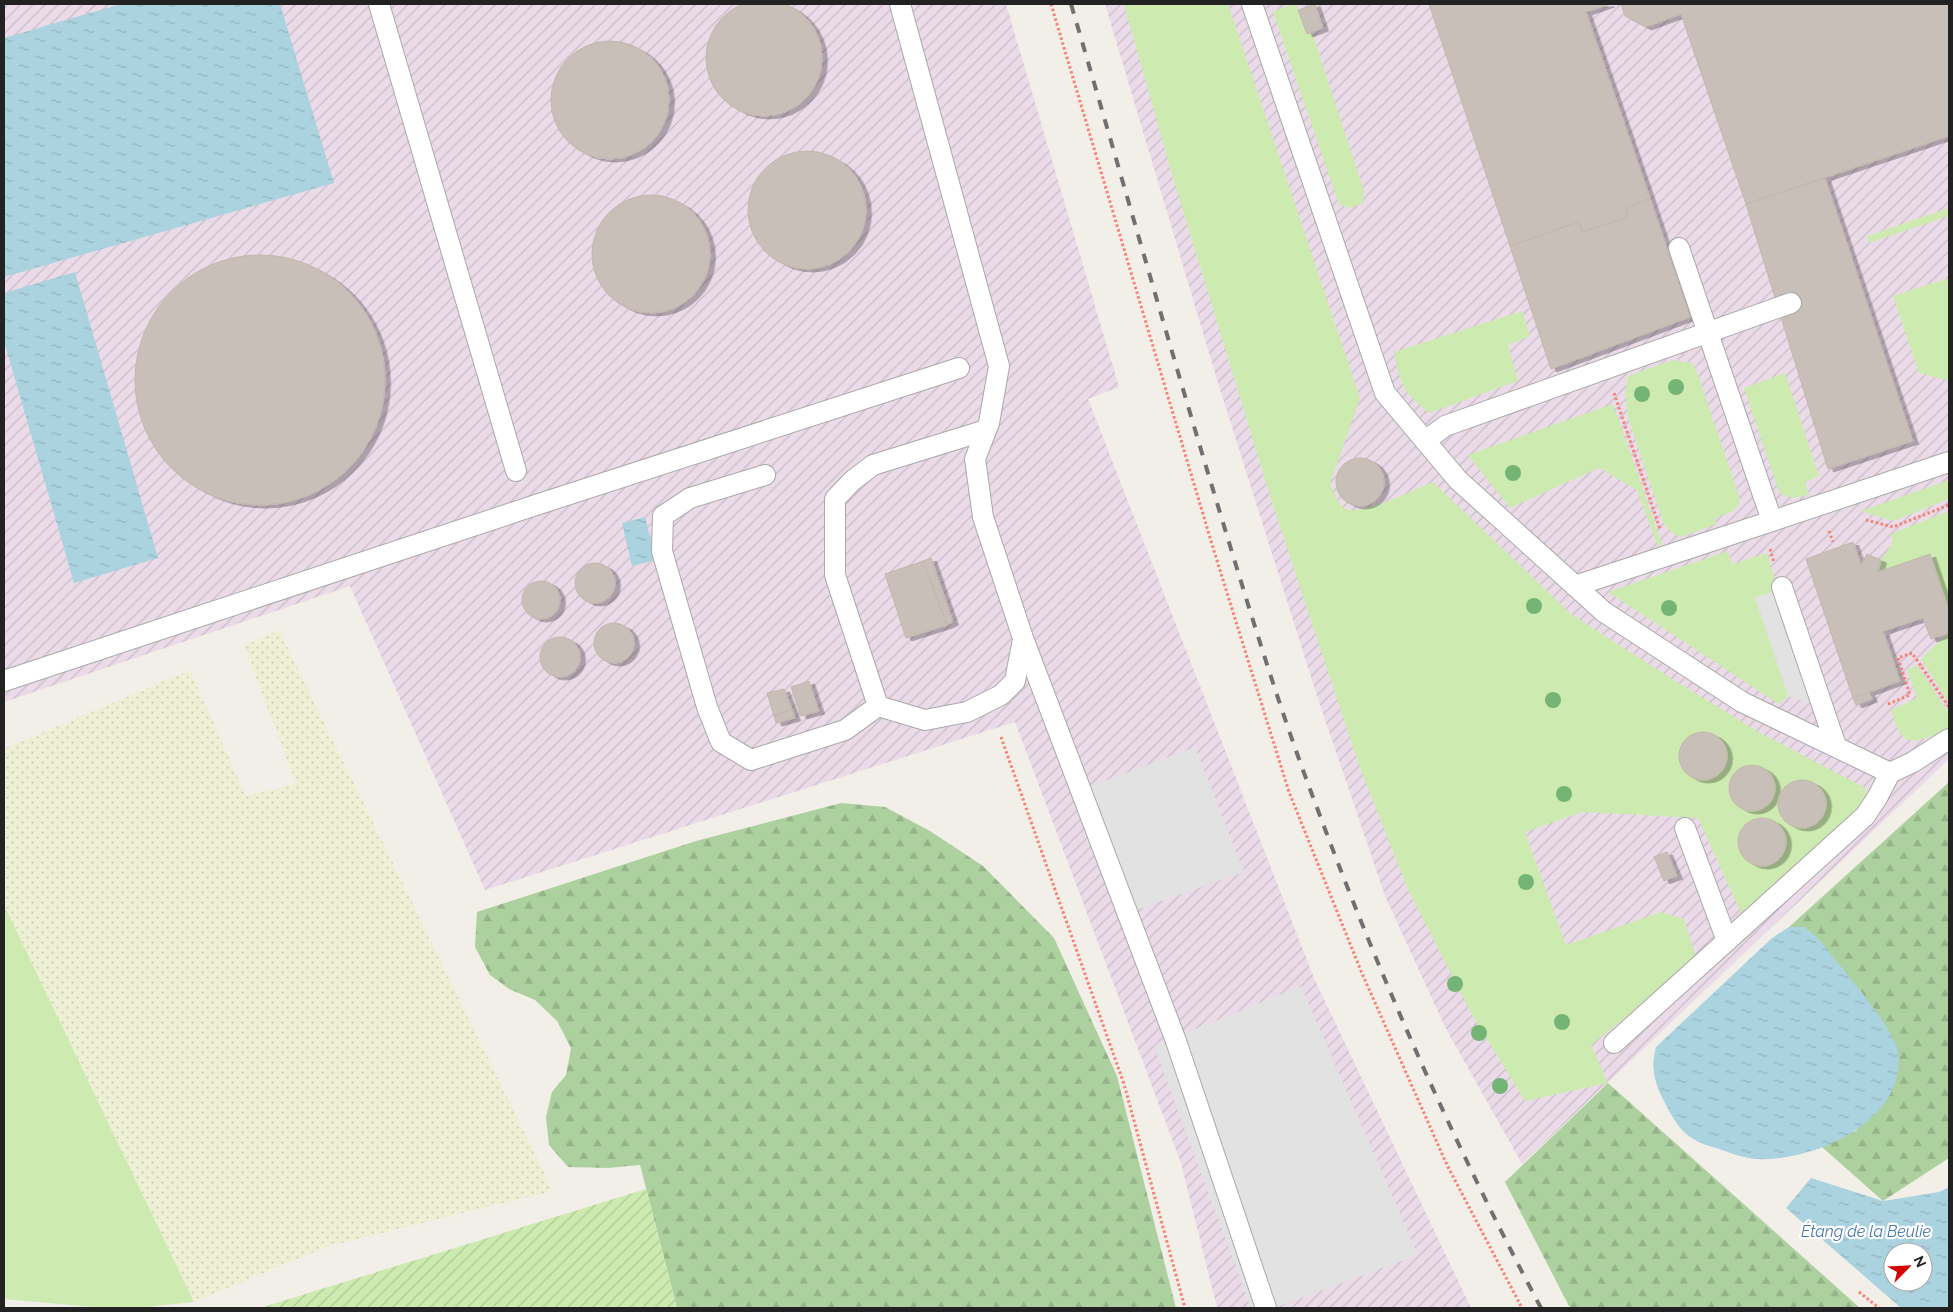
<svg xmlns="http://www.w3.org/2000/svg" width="1953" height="1312" viewBox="0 0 1953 1312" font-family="Raleway,sans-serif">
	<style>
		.industrial { fill: url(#industrial-furrows) }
		.farmland { fill: url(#farmland-dots) }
		.grass { fill: #cdebb0 }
		.forest { fill: url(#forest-firs) }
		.garden { fill: url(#garden-furrows) }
		.parking { fill: #e2e2e2 }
		.water { fill: url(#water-ripples); fill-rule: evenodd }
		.building { fill: #c7bfb8; stroke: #c4b6ab; filter: url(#shadow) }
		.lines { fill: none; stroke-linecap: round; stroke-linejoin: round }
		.service-casing { stroke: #a9a9a9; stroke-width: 22 }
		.path { stroke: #fa8072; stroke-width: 3; stroke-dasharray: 2.5 2.5; stroke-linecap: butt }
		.service { stroke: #fff; stroke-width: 20 }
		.rail { stroke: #707070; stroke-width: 4; stroke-dasharray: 10 10; stroke-linecap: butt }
		.tree { fill: #74b475 }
		.labels { text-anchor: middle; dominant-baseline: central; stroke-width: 4.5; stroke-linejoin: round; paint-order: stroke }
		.water-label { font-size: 16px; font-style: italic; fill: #4a7aab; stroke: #fff }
	</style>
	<defs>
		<pattern id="industrial-furrows" width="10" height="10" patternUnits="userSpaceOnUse" patternTransform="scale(1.25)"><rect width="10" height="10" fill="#ebdbe8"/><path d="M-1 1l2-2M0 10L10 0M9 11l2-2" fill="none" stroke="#c9bcc7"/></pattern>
		<pattern id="farmland-dots" width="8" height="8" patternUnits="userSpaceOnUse" patternTransform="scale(1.25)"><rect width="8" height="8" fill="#eef0d5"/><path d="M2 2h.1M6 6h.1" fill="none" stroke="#ccceb7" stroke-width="1.8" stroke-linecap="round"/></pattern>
		<pattern id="forest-firs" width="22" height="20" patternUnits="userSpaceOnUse" patternTransform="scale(1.25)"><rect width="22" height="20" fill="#add19e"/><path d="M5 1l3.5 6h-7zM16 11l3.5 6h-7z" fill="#95b388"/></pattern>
		<pattern id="garden-furrows" width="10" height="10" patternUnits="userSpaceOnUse" patternTransform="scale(1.25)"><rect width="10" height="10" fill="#cdebb0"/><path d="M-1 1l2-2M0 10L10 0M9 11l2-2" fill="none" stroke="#b0c997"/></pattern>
		<pattern id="water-ripples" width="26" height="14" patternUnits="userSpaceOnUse" patternTransform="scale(1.25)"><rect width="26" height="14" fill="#aad3df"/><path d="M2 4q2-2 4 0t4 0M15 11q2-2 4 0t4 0" fill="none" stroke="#92b5bf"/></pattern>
		<filter id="shadow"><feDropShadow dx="5.5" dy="3" stdDeviation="0" flood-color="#0004"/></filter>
	</defs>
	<rect width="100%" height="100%" fill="#f2efe9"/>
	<g class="industrial">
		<path d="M4 4H1006L1119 387 1088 399 1314 978 1471 1308H1217L1181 1163 1015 722 485 890 350 586 4 702Z"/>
		<path d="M1105 4H1949V759L1522 1164 1445 1027 1385 896 1317 696 1218 383Z"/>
	</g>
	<path class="farmland" d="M279 630 553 1191 326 1247 194 1302 4 905V749L190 670 246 796 296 784 244 646Z"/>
	<g class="grass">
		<path d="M1124 4H1228L1360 398 1330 484C1334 492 1337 503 1344 508 1358 518 1416 489 1433 482L1571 614 1669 677 1762 734 1864 787 1868 797 1863 810 1743 917 1698 818 1583 812 1525 832 1566 945 1661 912 1684 919 1697 960 1591 1045 1608 1083 1525 1101 1471 1013 1407 887 1359 765 1272 502 1171 171Z"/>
		<path d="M1292 4H1295L1297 6 1307 34 1312 32 1364 191 1362 204 1349 208 1339 204 1273 12Z"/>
		<path d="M1949 208V216L1869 243 1867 236Z"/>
		<path d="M1949 278V381L1919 373 1893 296Z"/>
		<path d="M1522 311 1530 336 1508 345 1518 381 1429 413C1402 391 1401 386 1394 352Z"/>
		<path d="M1673 360 1692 363 1696 369 1740 499 1738 507 1732 512 1715 518 1717 524 1681 537 1673 534 1664 524 1628 417 1625 394 1628 376Z"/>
		<path d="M1785 373 1819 476 1805 482 1809 494C1797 498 1790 500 1779 492L1744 388Z"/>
		<path d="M1613 404 1662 544 1658 546 1637 490 1599 468 1510 508 1468 455Z"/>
		<path d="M1949 480V499L1893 521 1861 511Z"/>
		<path d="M1949 511V610L1930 554 1878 572 1881 560 1893 542 1891 534Z"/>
		<path d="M1728 551 1732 564 1767 553 1778 591 1755 598 1788 696 1779 704 1608 592Z"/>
		<path d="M1949 633V703L1921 659 1946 635Z"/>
		<path d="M1917 665 1949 713V728C1940 733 1915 746 1905 738 1897 733 1894 719 1891 710L1917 698 1907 670Z"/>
		<path d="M4 905 194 1302 136 1308H104L4 1299Z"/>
	</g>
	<g class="forest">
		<path d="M1949 782V1158L1883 1201 1822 1147 1857 1130 1804 927H1789Z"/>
		<path d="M841 803 885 807 930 831 983 866 1054 938 1117 1076 1176 1308H677L640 1165 608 1168 568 1167 549 1145 546 1117 552 1092 566 1075 571 1048 557 1021 535 1000 509 989 490 975 475 947 477 912 696 841Z"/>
		<path d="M1608 1083 1860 1308H1570L1505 1182Z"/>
	</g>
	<path class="garden" d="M646 1189 677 1308H260Z"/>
	<g class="parking">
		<path d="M1778 591 1823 708 1788 696 1755 597Z"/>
		<path d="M1195 747 1244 872 1127 913 1081 790Z"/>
		<path d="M1301 986 1418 1255 1274 1308H1251L1154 1046Z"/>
	</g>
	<g class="water">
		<path d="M121 4H280L334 183 4 277V38Z"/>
		<path d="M75 272 158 558 74 583 4 341V293Z"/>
		<path d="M645 517 656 560 632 566 622 523Z"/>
		<path d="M1789 927H1804L1817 937C1834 959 1894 1027 1898 1051 1908 1121 1813 1162 1756 1159 1744 1158 1730 1153 1719 1149 1706 1145 1692 1141 1682 1130 1676 1123 1670 1113 1666 1105 1655 1084 1650 1070 1656 1047L1772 938Z"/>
		<path d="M1811 1178 1883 1201 1939 1192 1949 1187V1308H1901L1786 1208ZM1893 1252H1923V1282H1893Z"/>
	</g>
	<g class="building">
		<circle cx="764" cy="58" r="58"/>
		<path d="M1315 4 1323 28 1307 34 1298 10Z"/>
		<path d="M1429 4H1609L1586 12 1650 198 1626 208 1628 217 1582 232 1579 222 1510 246Z"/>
		<path d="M1621 4H1648L1652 6 1658 4H1949V136L1746 204 1681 14 1646 27 1625 16Z"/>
		<circle cx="610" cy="100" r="59"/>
		<circle cx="807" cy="210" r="59"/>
		<path d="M1825 178 1913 441 1828 469 1746 204Z"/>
		<circle cx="651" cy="254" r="59"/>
		<path d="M1650 198 1690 317 1551 369 1510 246 1579 222 1582 232 1628 217 1626 208Z"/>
		<circle cx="260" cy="380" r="125"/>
		<circle cx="1360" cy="482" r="24"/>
		<path d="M1853 542 1861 565 1867 554 1881 560 1878 572 1930 554 1949 610V633L1931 639 1923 618 1883 631 1900 681 1853 698 1806 559Z"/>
		<path d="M931 558 953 622 947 625 923 561Z"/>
		<path d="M923 561 947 625 906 638 885 574Z"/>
		<circle cx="595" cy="583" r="20"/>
		<circle cx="541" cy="600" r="19"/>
		<circle cx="614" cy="643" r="20"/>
		<circle cx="560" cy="657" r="20"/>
		<path d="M809 681 819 711 801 716 791 687Z"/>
		<path d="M784 689 792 709 774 716 767 693Z"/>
		<path d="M1869 692 1872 699 1856 705 1853 698Z"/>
		<path d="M792 709 795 718 776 723 774 716Z"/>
		<circle cx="1703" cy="756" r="24"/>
		<circle cx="1752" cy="788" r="23"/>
		<circle cx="1802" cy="804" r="24"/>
		<circle cx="1762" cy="842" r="24"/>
		<path d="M1667 852 1677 876 1664 881 1654 857Z"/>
	</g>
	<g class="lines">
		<defs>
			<g id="service">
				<path d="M379 4 516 471"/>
				<path d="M900 4 999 366 989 423 975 459 983 517 1023 638 1176 1041 1266 1308"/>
				<path d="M1252 4 1385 393 1458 480 1604 612 1742 702 1890 773"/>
				<path d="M1425 441 1445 426 1791 303"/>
				<path d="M765 475 690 498 663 516 662 551 707 707 721 742 751 760 845 730 878 706"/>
				<path d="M1772 521 1949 462"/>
				<path d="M1575 586 1772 521 1679 248"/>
				<path d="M1782 587 1836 746"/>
				<path d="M4 681 539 504 959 368"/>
				<path d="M878 706 835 575V499L852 481 873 465 986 430"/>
				<path d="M878 706 925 720 967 712 1001 695 1015 681 1023 639"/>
				<path d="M1685 828 1727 941"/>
				<path d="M1614 1043 1865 816 1877 798 1890 773 1913 762 1949 739"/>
			</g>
		</defs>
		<use href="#service" class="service-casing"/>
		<g class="path">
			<path d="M1051 4 1214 551 1289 792 1361 971 1447 1165 1522 1308"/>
			<path d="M1614 393 1660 529"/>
			<path d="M1866 520 1893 527 1949 505"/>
			<path d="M1829 531 1833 542"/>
			<path d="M1770 549 1774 563"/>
			<path d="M1888 704 1910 695 1898 658 1912 653 1949 707"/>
			<path d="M1001 737 1124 1084 1185 1308"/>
			<path d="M1859 1292 1879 1308"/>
		</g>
		<use href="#service" class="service"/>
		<path class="rail" d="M1071 4C1119 167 1165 331 1214 493 1246 598 1277 703 1316 805 1380 978 1455 1146 1541 1308"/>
	</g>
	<g class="tree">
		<circle cx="1676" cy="387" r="8"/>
		<circle cx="1642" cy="394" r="8"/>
		<circle cx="1513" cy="473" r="8"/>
		<circle cx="1534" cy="606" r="8"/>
		<circle cx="1669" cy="608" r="8"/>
		<circle cx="1553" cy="700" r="8"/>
		<circle cx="1564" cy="794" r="8"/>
		<circle cx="1526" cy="882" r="8"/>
		<circle cx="1455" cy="984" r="8"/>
		<circle cx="1562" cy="1022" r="8"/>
		<circle cx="1479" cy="1033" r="8"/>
		<circle cx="1500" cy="1086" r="8"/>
	</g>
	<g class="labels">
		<g class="water-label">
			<text x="1866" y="1231">Étang de la Beulie</text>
		</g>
	</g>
	<rect width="1953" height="1312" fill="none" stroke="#222222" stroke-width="10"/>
	<g transform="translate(1908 1267) rotate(66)"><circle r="24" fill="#ffffff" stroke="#a7a7a7"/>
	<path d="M0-4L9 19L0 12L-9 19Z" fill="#d40000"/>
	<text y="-8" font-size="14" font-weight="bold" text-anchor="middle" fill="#222222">N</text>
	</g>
</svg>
